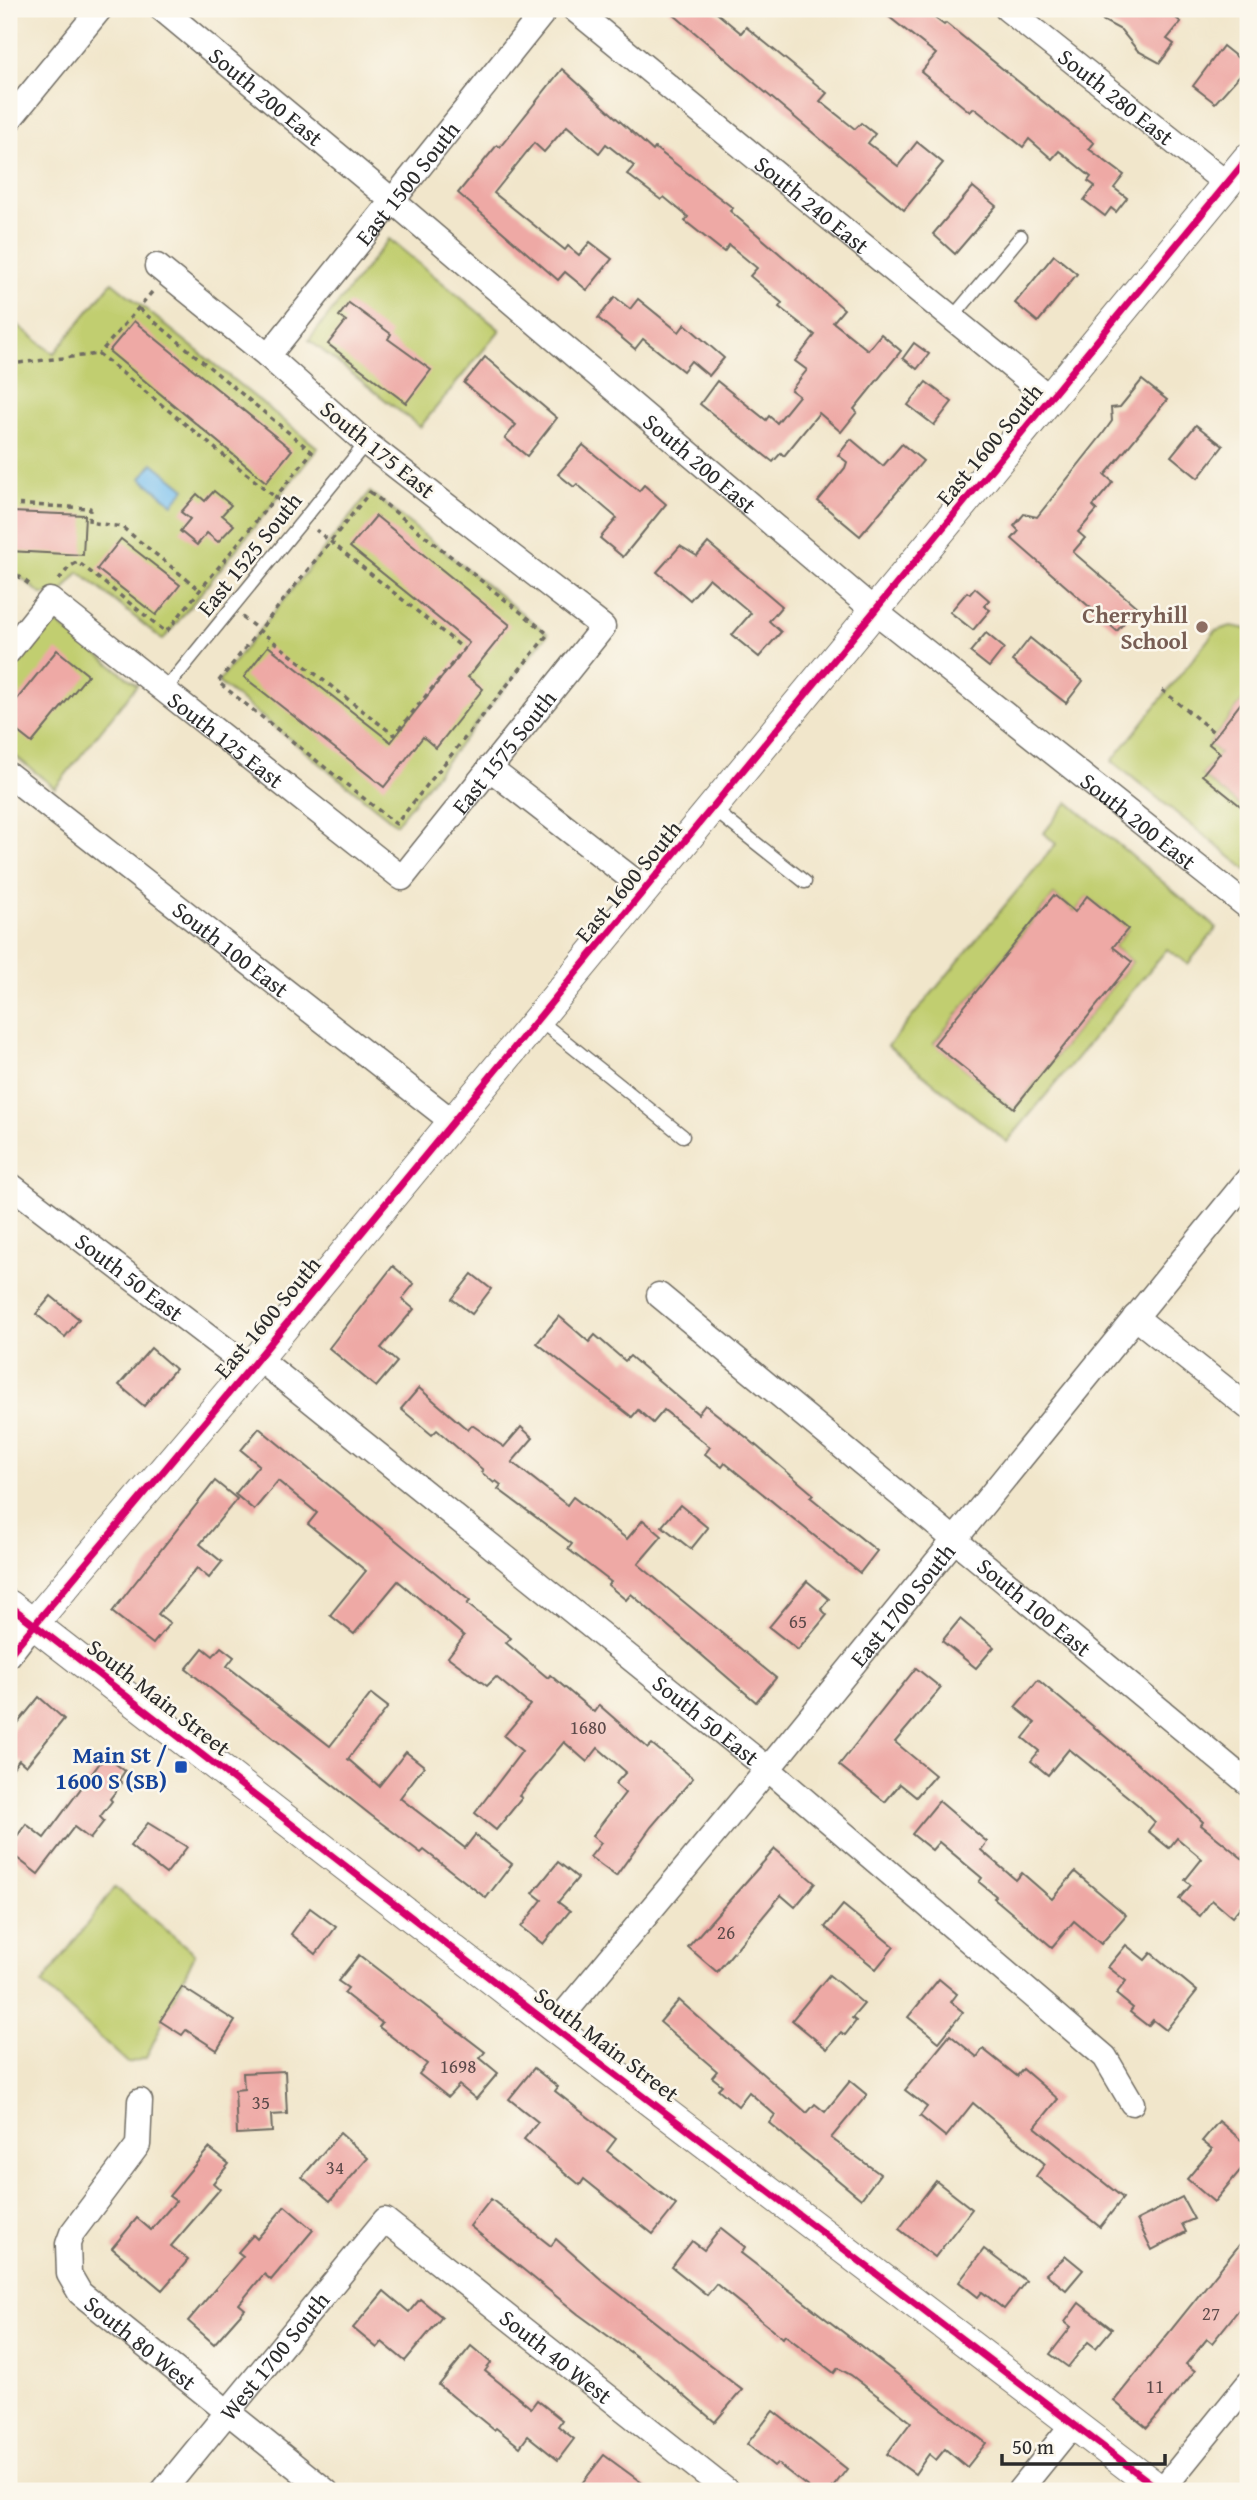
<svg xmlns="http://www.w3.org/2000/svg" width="1257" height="2500" viewBox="0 0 1257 2500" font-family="'Gentium Book Plus',serif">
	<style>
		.green { fill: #c1ce70; stroke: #767c4e; stroke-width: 2; fill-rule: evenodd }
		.water { fill: #77c0f0; stroke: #51768e; stroke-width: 2 }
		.building { fill: #eea9a5 }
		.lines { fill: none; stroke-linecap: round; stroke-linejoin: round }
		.service-casing { stroke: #706c63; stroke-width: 15 }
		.minor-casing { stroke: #706c63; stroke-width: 27 }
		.tertiary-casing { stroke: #706c63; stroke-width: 32 }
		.path { stroke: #706c63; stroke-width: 3.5; stroke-dasharray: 5 5; stroke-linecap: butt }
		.service { stroke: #fff; stroke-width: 12 }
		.minor { stroke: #fff; stroke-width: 24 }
		.tertiary { stroke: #fff; stroke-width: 30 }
		.cycleway-casing { stroke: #fbf7ec; stroke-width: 11 }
		.cycleway { stroke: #d6006c; stroke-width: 7 }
		.education-dot { fill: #8d6e63; stroke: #fbf7ec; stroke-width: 2.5 }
		.transit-dot { fill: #1a4fb4; stroke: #fbf7ec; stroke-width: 2.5 }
		.labels { text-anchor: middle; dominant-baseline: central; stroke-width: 5; stroke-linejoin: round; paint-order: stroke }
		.number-label { font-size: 19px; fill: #5c4a4a }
		.street-label { font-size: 23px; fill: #2b2b2b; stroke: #fbf7ec }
		.education-label { font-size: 23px; font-weight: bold; fill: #785e54; stroke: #fbf7ec; text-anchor: end }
		.transit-label { font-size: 23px; font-weight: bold; fill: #164399; stroke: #fbf7ec; text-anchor: end }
	</style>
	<rect width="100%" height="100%" fill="#fbf7ec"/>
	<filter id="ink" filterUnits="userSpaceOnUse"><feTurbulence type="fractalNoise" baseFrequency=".0143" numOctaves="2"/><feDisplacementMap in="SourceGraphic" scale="14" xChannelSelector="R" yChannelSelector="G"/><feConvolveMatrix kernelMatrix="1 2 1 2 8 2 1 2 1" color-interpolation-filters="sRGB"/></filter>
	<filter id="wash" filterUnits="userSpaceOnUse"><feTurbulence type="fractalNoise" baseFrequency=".00686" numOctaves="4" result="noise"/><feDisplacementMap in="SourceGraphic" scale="28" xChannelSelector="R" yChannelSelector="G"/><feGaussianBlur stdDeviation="1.57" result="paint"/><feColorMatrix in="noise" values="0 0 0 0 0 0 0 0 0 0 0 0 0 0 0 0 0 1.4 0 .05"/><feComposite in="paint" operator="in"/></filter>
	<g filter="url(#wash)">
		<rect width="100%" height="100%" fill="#f1e6cb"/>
		<g class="green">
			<path d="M389 239 500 330 420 427 309 340Z"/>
			<path d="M112 282 318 448 163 640 79 572 62 593 41 594 19 576 9 589V318L54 354Z"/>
			<path d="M370 492 548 634 396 824 218 682Z"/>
			<path d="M53 620 137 685 55 788 9 751V675Z"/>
			<path d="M1231 626 1248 629V694L1209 744 1220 753 1202 775 1248 812V871L1112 761 1215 631Z"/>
			<path d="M1068 802 1217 928 1188 964 1167 949 1007 1142 888 1046 1056 844 1044 833ZM1054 895 1075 912 1087 897 1128 929 1113 947 1132 962 1014 1108 934 1043Z"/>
			<path d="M115 1887 195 1954 146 2058 128 2063 42 1984Z"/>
		</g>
		<path class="water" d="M153 463 185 489 173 504 141 478Z"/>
		<g id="blocks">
			<g class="building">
				<path d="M667 9H712L741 33 746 27 827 93 820 101 855 129 861 123 875 134 868 143 898 166 917 142 943 163 904 210Z"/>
				<path d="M879 9H923L944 25 946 23 1094 143 1089 149 1124 175 1114 188 1127 198 1116 212 1111 208 1105 216 1084 200 1095 186 1088 181 1091 177 1059 151 1052 159 1029 139 1023 147 974 108 970 112 921 72 936 54Z"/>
				<path d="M1082 9H1164L1181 22 1167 39 1174 44 1160 63 1138 51 1121 30Z"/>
				<path d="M1223 46 1248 66 1215 103 1193 86Z"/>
				<path d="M562 69 653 151 655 148 733 208 730 211 844 309 833 322 868 350 881 334 901 351 854 409 857 412 841 432 819 413 784 456 781 453 773 462 700 404 717 381 766 420 769 416 777 423 799 396 791 390 807 370 795 361 815 335 779 307 782 303 750 276 757 268 729 245 724 252 685 221 688 217 664 197 661 200 627 174 634 166 606 144 599 153 567 126 544 152 534 143 494 193 565 250 568 246 579 255 590 242 612 259 587 290 565 272 558 280 458 193 497 145 500 147Z"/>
				<path d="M973 187 996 206 955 254 933 234Z"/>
				<path d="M1054 255 1077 274 1038 322 1015 303Z"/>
				<path d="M615 297 630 309 638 299 679 332 685 324 724 358 709 376 691 361 683 371 643 339 635 349 598 318Z"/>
				<path d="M349 303 391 334 388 339 431 370 406 403 328 344 346 321 339 316Z"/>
				<path d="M134 321 292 450 266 482 109 351Z"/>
				<path d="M914 343 929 354 917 369 903 358Z"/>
				<path d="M485 357 557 418 527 456 505 438 516 425 464 383Z"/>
				<path d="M1142 380 1167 400 1105 475 1113 482 1093 506 1097 510 1078 532 1085 538 1073 552 1137 607 1117 631 1012 539 1019 531 1014 526 1024 514 1037 517 1102 435 1112 421 1111 408 1120 407Z"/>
				<path d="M926 382 952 402 934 425 908 405Z"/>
				<path d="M1196 425 1223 446 1198 478 1171 456Z"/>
				<path d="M851 439 883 466 902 444 923 461 860 536 818 501 845 468 847 462 838 455Z"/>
				<path d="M583 445 639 491 644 485 666 504 623 557 600 538 617 518 577 484 574 487 558 474Z"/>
				<path d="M214 491 231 505 222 515 234 525 218 542 207 533 197 545 180 531 190 519 181 512 197 494 205 501Z"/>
				<path d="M11 512 85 515 83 555 9 551Z"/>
				<path d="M376 516 510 625 468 677 483 689 436 748 423 737 384 787 244 677 268 646 391 742 469 643 350 547Z"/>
				<path d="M121 539 180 585 156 615 97 569Z"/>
				<path d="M708 543 782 606 769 621 781 632 759 657 732 635 751 613 709 578 690 600 657 572 680 546 697 556Z"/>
				<path d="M975 588 989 600 984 606 990 610 973 630 950 612 967 592 970 594Z"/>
				<path d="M986 633 1004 648 989 667 970 652Z"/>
				<path d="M1030 638 1083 681 1066 703 1012 661Z"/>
				<path d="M57 650 88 675 32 743 9 725V709Z"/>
				<path d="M1248 694V812L1202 775 1220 753 1209 744Z"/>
				<path d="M1054 895 1075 912 1087 896 1128 929 1113 947 1132 962 1014 1108 934 1044Z"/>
				<path d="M393 1266 414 1284 402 1299 414 1309 381 1348 397 1362 376 1387 329 1348Z"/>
				<path d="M472 1274 491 1289 472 1314 452 1299Z"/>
				<path d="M51 1296 79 1319 65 1337 36 1314Z"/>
				<path d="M559 1316 589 1342 595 1335 625 1361 630 1356 698 1414 705 1405 746 1437 813 1494 810 1497 877 1551 860 1573 725 1463 722 1467 705 1454 710 1447 664 1410 653 1423 638 1410 632 1417 537 1343Z"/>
				<path d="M151 1348 175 1369 144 1406 119 1385Z"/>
				<path d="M419 1388 468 1430 472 1425 504 1447 521 1427 533 1438 512 1462 567 1505 573 1497 627 1539 643 1520 662 1536 638 1564 776 1678 756 1702 631 1594 626 1600 608 1585 611 1582 568 1549 572 1544 498 1489 501 1485 496 1481 494 1483 481 1472 483 1470 437 1430 432 1435 401 1409Z"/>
				<path d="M259 1428 470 1601 467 1604 511 1638 506 1643 548 1678 550 1675 594 1712 599 1705 648 1748 652 1744 693 1778 651 1827 616 1876 590 1857 601 1843 592 1836 625 1793 615 1784 626 1772 598 1748 587 1762 564 1742 519 1796 522 1798 496 1830 475 1813 522 1751 504 1736 530 1705 496 1677 487 1686 448 1657 464 1636 398 1581 354 1634 330 1615 366 1571 308 1524 317 1513 278 1481 254 1510 235 1494 259 1465 241 1450Z"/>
				<path d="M215 1481 237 1499 200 1544 222 1562 209 1578 197 1568 158 1614 170 1623 153 1644 112 1612Z"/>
				<path d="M680 1505 708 1528 691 1549 662 1526Z"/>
				<path d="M807 1581 829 1599 821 1609 827 1615 798 1650 769 1627Z"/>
				<path d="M960 1619 994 1647 976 1668 942 1641Z"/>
				<path d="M221 1647 234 1657 227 1666 330 1746 371 1694 388 1707 348 1759 379 1786 406 1752 424 1766 400 1798 465 1848 475 1835 512 1864 486 1898 424 1850 421 1853 372 1816 186 1669 203 1648 213 1656Z"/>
				<path d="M916 1668 941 1688 895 1742 935 1775 916 1797 900 1784 885 1802 839 1765Z"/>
				<path d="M1038 1680 1177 1797 1203 1822 1201 1825 1248 1863V1897L1232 1917 1212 1900 1200 1916 1179 1899 1191 1885 1185 1880 1202 1859 1177 1838 1169 1848 1148 1831 1155 1822 1138 1805 1069 1749 1048 1775 1031 1761 1039 1751 1023 1738 1035 1723 1015 1707Z"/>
				<path d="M39 1697 64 1719 26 1766 19 1760 9 1773V1734Z"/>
				<path d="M105 1756 125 1771 119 1780 122 1783 110 1799 112 1801 100 1817 104 1821 90 1839 74 1827 38 1874 9 1852V1847L26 1824 44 1838Z"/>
				<path d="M939 1801 987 1842 981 1850 1016 1880 1022 1873 1052 1899 1075 1872 1126 1915 1101 1944 1074 1921 1052 1947 994 1898 996 1896 979 1882 982 1878 939 1842 932 1850 912 1834Z"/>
				<path d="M148 1823 187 1847 166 1874 130 1846Z"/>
				<path d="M775 1849 815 1883 795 1907 781 1895 717 1972 688 1947Z"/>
				<path d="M558 1862 578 1878 558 1902 570 1911 543 1944 521 1927 542 1900 533 1893Z"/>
				<path d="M843 1905 894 1947 876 1969 825 1927Z"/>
				<path d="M310 1908 336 1927 316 1954 291 1934Z"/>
				<path d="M1126 1945 1145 1960 1151 1953 1197 1991 1166 2030 1153 2020 1148 2026 1130 2012 1133 2008 1116 1994 1126 1981 1108 1967Z"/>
				<path d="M359 1955 485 2052 480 2058 498 2073 476 2099 459 2085 448 2097 419 2074 427 2064 379 2027 382 2023 344 1993 348 1988 338 1981Z"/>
				<path d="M829 1975 864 2004 852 2018 856 2021 845 2035 841 2032 827 2049 792 2020Z"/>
				<path d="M939 1979 957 1994 951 2002 963 2012 939 2042 908 2017Z"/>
				<path d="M182 1987 235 2021 217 2050 186 2030 182 2035 160 2021Z"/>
				<path d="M679 2000 807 2113 815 2104 825 2112 850 2081 867 2095 831 2138 880 2174 861 2199 769 2123 775 2115 749 2092 738 2106 718 2089 722 2085 712 2077 717 2071 660 2022Z"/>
				<path d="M950 2035 977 2057 983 2049 1017 2076 1023 2069 1058 2099 1035 2127 1123 2198 1100 2227 1036 2176 1045 2164 973 2103 946 2137 920 2116 927 2107 905 2090Z"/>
				<path d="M534 2068 558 2087 555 2091 616 2139 607 2151 676 2205 653 2234 584 2179 580 2185 524 2139 538 2122 509 2099Z"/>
				<path d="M285 2071 287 2114 271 2115 272 2132 237 2134 235 2090 244 2089 243 2073Z"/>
				<path d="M1219 2121 1248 2146V2161L1214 2202 1187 2179 1212 2149 1202 2141Z"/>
				<path d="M340 2133 368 2158 330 2201 302 2177Z"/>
				<path d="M209 2148 229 2164 213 2183 220 2189 171 2246 188 2260 162 2290 112 2248 137 2218 151 2230 176 2201 169 2196Z"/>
				<path d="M936 2181 972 2209 935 2257 899 2229Z"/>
				<path d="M1182 2197 1194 2219 1182 2224 1186 2232 1152 2250 1137 2220Z"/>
				<path d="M491 2199 551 2246 556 2239 604 2282 742 2390 715 2422 648 2365 578 2314 470 2226Z"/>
				<path d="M285 2206 313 2230 271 2280 264 2274 239 2304 245 2309 214 2344 188 2321 243 2256 238 2252 253 2235 257 2239Z"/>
				<path d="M721 2228 745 2247 741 2253 986 2443 967 2467 945 2449 936 2460 929 2454 915 2474 887 2454 911 2422 851 2375 838 2368 834 2373 785 2335 783 2338 716 2284 707 2295 672 2267 692 2241 704 2250Z"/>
				<path d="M1248 2234V2298L1212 2343 1207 2339 1186 2364 1195 2371 1147 2428 1114 2401Z"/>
				<path d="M984 2249 1026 2281 1004 2309 982 2292 978 2297 959 2282Z"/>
				<path d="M1066 2256 1083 2270 1066 2290 1046 2274Z"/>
				<path d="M384 2291 409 2312 420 2299 442 2317 405 2361 382 2342 377 2348 353 2328Z"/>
				<path d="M1079 2303 1112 2329 1096 2348 1088 2342 1068 2367 1050 2354 1071 2327 1065 2322Z"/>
				<path d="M471 2346 491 2363 485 2371 531 2408 537 2400 562 2420 558 2426 574 2439 558 2460 528 2436 520 2447 496 2428 494 2430 439 2385Z"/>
				<path d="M773 2411 847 2469 830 2491H813L777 2463 774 2466 747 2444Z"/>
				<path d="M604 2455 653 2491H576Z"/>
			</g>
		</g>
	</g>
	<g filter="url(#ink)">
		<use href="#blocks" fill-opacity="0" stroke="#706c63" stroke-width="2"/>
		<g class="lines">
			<defs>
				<g id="service">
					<path d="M952 318 1021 236"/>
					<path d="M164 691 366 443"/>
					<path d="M713 809 805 882"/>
					<path d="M539 1020 683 1136"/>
				</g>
				<g id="minor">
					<path id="s1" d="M162 9 394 202 876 612 1248 907"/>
					<path id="s2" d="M574 9 1051 399"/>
					<path id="s3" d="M1007 9 1227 184"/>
					<path d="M9 120 100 9"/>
					<path id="s4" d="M268 356 546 9"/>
					<path id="s5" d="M9 651 50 600 402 878 603 627 366 443 268 356 157 266"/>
					<path d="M489 768 646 890"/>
					<path id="s6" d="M9 775 453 1122"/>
					<path id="s7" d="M9 1184 250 1368"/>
					<path id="s8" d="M659 1295 1248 1783"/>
					<path d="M1135 1317 1248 1407"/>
					<path id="s9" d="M258 1358 768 1769 1105 2057 1132 2103"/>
					<path d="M9 1655 33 1624"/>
					<path id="s10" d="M553 2027 768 1769 1248 1179"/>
					<path id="s11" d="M140 2101 138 2145 72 2233 68 2244 69 2274 80 2293 326 2491"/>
					<path id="s12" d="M163 2491 385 2220 727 2491"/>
					<path d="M1019 2491 1074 2423"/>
					<path d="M1161 2491 1248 2384"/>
				</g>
				<g id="tertiary">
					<path d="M9 1605 553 2027 1161 2491"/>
					<path d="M33 1624 250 1368 1248 158"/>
				</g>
			</defs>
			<use href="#service" class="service-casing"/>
			<use href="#minor" class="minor-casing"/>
			<use href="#tertiary" class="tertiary-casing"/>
			<g class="path">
				<path d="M152 292 99 354 291 510"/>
				<path d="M9 364 99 354"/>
				<path d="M370 492 548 634 396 824 218 682Z"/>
				<path d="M9 504 90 508 89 522 122 527 200 590"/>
				<path d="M9 569 33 587"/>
				<path d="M59 580 69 567 78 562 166 632 312 452 138 308"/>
				<path d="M242 617 394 735 464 649 316 530"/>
				<path d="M1162 690 1216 734"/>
			</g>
			<use href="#service" class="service"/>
			<use href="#minor" class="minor"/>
			<use href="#tertiary" class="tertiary"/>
			<defs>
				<g id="cycleway">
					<path d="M9 1605 553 2027 1161 2491"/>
					<path d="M9 1655 250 1368 1248 158"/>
				</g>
			</defs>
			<use href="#cycleway" class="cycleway-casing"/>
			<use href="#cycleway" class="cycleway"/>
		</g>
	</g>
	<circle class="education-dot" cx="1202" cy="627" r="7"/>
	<rect class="transit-dot" x="174" y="1760" width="14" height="14" rx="3.5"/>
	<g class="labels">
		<g class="number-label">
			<text x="798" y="1621">65</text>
			<text x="588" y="1727">1680</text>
			<text x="726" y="1932">26</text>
			<text x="458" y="2066">1698</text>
			<text x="261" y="2102">35</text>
			<text x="335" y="2167">34</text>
			<text x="1211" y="2313">27</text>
			<text x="1155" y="2386">11</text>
		</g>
		<g class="street-label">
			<text stroke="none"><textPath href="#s3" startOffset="140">South 280 East</textPath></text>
			<text stroke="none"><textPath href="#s1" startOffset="136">South 200 East</textPath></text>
			<text stroke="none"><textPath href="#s4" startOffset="222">East 1500 South</textPath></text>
			<text stroke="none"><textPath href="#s2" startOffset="308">South 240 East</textPath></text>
			<text transform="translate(989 444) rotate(-50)">East 1600 South</text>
			<text transform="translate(378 449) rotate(39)">South 175 East</text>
			<text stroke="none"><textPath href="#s1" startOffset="704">South 200 East</textPath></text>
			<text transform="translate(249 554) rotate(-51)">East 1525 South</text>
			<text stroke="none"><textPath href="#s5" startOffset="290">South 125 East</textPath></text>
			<text stroke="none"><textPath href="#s5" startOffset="676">East 1575 South</textPath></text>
			<text stroke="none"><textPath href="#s1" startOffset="1270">South 200 East</textPath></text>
			<text transform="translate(628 881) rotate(-50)">East 1600 South</text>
			<text stroke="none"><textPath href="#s6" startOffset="282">South 100 East</textPath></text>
			<text stroke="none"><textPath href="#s7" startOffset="152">South 50 East</textPath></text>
			<text transform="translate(267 1317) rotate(-50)">East 1600 South</text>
			<text stroke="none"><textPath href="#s10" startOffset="548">East 1700 South</textPath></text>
			<text stroke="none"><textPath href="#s8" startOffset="488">South 100 East</textPath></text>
			<text transform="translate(159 1697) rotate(38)">South Main Street</text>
			<text stroke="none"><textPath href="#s9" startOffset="576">South 50 East</textPath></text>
			<text transform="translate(607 2044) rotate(37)">South Main Street</text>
			<text stroke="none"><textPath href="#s11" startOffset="296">South 80 West</textPath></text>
			<text stroke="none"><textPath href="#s12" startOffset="175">West 1700 South</textPath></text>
			<text stroke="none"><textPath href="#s12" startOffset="569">South 40 West</textPath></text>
		</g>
		<g class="education-label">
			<text x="1188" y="614">Cherryhill<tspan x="1188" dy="26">School</tspan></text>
		</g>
		<g class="transit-label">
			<text x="167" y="1754">Main St /<tspan x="167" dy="26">1600 S (SB)</tspan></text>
		</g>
	</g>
	<rect width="1257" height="2500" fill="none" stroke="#fbf7ec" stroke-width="35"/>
	<path d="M1002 2454v10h163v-10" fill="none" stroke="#2b2b2b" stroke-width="3.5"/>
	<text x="1012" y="2454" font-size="21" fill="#2b2b2b" stroke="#fbf7ec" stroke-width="5" paint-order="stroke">50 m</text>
</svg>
